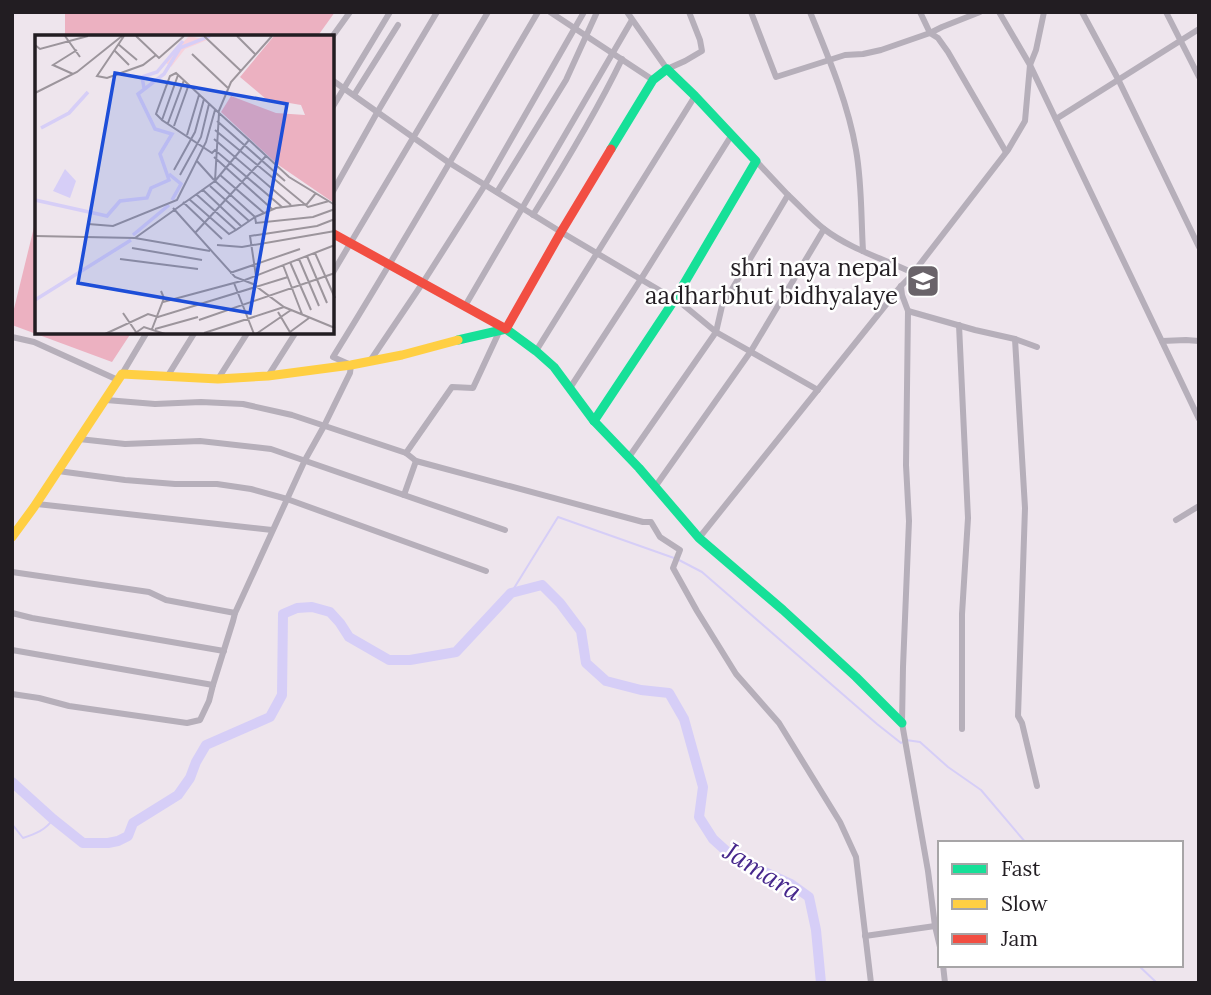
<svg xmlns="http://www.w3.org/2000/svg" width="1211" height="995" viewBox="0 0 1211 995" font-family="Lora,serif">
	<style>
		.forest { fill: #ecb1c1 }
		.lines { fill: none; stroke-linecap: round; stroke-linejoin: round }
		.stream { stroke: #d6cef7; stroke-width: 2 }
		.river { stroke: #d6cef7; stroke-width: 10 }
		.street { stroke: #b6afba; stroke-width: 6 }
		.fast { stroke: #16e098; stroke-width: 9 }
		.slow { stroke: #ffcf43; stroke-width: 9 }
		.jam { stroke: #f24e42; stroke-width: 9 }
		.labels { text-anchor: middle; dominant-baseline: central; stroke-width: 5; stroke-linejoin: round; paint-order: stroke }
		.poi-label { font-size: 24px; fill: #221d22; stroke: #fff; text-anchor: end }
		.water-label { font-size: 26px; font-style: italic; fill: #46278c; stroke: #fff }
		.inset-river { fill: none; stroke: #d6cef7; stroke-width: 3.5 }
		.inset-road { fill: none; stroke: #9c959c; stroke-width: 2 }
		.view { fill: #1d4ed8; fill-opacity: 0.15; stroke: #1d4ed8; stroke-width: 3.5 }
		.inset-edge { fill: none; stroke: #221d22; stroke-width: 3.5 }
	</style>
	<rect width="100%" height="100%" fill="#eee5ed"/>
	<g class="forest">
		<path d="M65 12H335L317 37H65Z"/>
		<path d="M37 215V332L131 333 112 362 12 325V317Z"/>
	</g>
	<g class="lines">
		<g class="stream">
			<path d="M679 560 702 572 877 724 901 743 906 740 920 742 948 767 981 790 1026 843"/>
			<path d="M511 593 558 517 674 558"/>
			<path d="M12 824 23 838C35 834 46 830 53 819"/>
			<path d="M1138 965 1157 983"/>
		</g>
		<path class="river" d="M12 782 53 819 83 843H108L118 841 128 836 133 823 178 795 190 778 196 762 206 745 270 717 282 695 283 614 297 608 312 607 330 612 340 623 349 637 389 660H410L456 652 511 593 542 585 560 603 581 631 586 663 606 681 641 690 669 693 684 719 703 787 699 817 713 839 734 858 791 884 809 897 816 930 821 983"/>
		<g class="street">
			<path d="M550 12 653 80"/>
			<path d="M627 12 667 69 685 61 702 51 700 40 689 12"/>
			<path d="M751 12 776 77 845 55 863 54 881 50 930 33 942 27 980 12"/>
			<path d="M810 12C828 56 848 103 856 150 862 183 861 218 863 251"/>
			<path d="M920 12 930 33 938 38 948 52 1006 152"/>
			<path d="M999 12 1030 65 1199 419"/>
			<path d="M1082 12 1118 79 1199 247"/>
			<path d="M1166 12 1199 77"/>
			<path d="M332 37 350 12"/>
			<path d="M332 80 448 162 561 232 681 303 716 332 818 390"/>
			<path d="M354 95 398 25"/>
			<path d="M332 108 390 12"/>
			<path d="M1056 119 1199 29"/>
			<path d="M497 192 566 80 597 12"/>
			<path d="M332 193 378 111 437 12"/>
			<path d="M788 195C800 206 811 219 824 229 850 249 884 259 913 273"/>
			<path d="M533 215C565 164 596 113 622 59"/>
			<path d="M332 274 488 12"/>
			<path d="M901 286 902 295 908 311 906 465 909 521 903 667 902 723 928 871 935 926 940 947"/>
			<path d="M465 306 632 20"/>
			<path d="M908 311 975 330 1015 339 1037 347"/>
			<path d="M959 325 968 518 962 614V729"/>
			<path d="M12 337 34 342 118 380"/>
			<path d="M1015 339 1025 508 1018 716 1022 723 1037 786"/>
			<path d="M1162 341 1186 340 1199 341"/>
			<path d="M536 351 695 96"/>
			<path d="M370 361 422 284 485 185 584 12"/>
			<path d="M122 374 147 332"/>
			<path d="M268 376 296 332"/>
			<path d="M167 377 195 332"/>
			<path d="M218 379 248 332"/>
			<path d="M570 388 641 279 731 136"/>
			<path d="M106 400 155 404 201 402 243 404 292 415 406 453 416 461 643 522H651L660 537 680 550 673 568 697 611 736 674 779 723 840 822 856 857 871 983"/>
			<path d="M79 439 125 444 200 441 271 449 505 530"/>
			<path d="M406 453 452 387 473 388 500 330"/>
			<path d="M629 457 716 332 722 306 788 195 756 161"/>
			<path d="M58 471 125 480 175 484H217L251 489 287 499 486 571"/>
			<path d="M655 487 751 351 824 229"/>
			<path d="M404 495 416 461"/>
			<path d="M37 504 272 530"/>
			<path d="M1176 520 1199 506"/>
			<path d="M699 538 901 286 910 277 1008 150 1025 121 1030 65 1036 50 1044 12"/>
			<path d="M12 572 149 592 166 600 235 613"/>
			<path d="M12 613 32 618 224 651"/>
			<path d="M12 650 213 685 233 621 235 613 305 460 324 426 350 373 351 365 333 357C404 243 470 127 538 12"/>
			<path d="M12 694 39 698 69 706 187 723 200 720 209 701 213 685"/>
			<path d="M865 936 935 926"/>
			<path d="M943 965 945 983"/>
		</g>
		<g class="fast">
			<path d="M458 340 506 329 536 351 554 367 594 421 639 468 699 538 783 610 856 677 902 723"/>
			<path d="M594 421 675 299 756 161 695 96 667 69 653 80 611 149"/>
		</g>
		<path class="slow" d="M12 537 34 507 122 374 218 379 268 376 351 365 402 355 458 340"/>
		<path class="jam" d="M332 233 506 329 561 232 611 149"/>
	</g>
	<defs>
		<symbol id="school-square" viewBox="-11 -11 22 22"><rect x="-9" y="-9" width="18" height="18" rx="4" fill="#696369" stroke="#fff"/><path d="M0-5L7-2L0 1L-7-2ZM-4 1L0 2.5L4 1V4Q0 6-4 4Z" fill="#fff"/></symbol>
	</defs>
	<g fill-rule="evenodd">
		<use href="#school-square" x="904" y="262" width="38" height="38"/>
	</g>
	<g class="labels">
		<g class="poi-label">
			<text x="898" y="267">shri naya nepal<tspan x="898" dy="28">aadharbhut bidhyalaye</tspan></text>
		</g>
		<g class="water-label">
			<text transform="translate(763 871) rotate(32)">Jamara</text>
		</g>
	</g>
	<g transform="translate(35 35)">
		<rect width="299" height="299" fill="#eee5ed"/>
		<path d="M154 1 172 5 150 14 136 32 130 27Z" fill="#f7d2dc"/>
		<path d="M239 1H299V168L242 129 186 77 196 61 241 78 270 80 266 70 231 64 205 42Z" fill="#ecb1c1"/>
		<path d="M30 134 41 146 35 163 18 156Z" fill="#d6cef7"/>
		<path class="inset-river" d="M109 53 107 42 122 37 148 6M6 93 34 78 53 57M134 139 146 149 137 165M0 165 72 181 85 166 112 163 116 153 134 145 125 119 137 99 120 94 103 59 129 39 145 13 175 1M98 200 134 170M0 265 96 205"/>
		<path class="inset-road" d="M30 1 45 22M89 1 62 41 72 43 108 30 121 20M101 1 124 23 149 1M169 1 206 36M202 1 220 19M83 9 102 25M0 10 5 14 53 1M79 15 94 30M157 19 194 54M38 39 18 30 42 15M143 40 127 85 177 118 180 115 247 172M0 58 42 37 87 1M183 78 196 47 237 1M184 78 214 105M182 86 250 146M133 88 149 45M139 91 154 49M180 95 273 172 294 166M152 100 164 60M179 104 256 170M179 122 237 174M161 125 179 145M139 135 160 97 169 64M145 140 166 102 174 69M185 140 229 178M175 151 214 186M168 155 206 191M281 158 272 169 241 173 220 182 221 188 278 182 300 174M161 159 201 195 220 182 180 146 214 105 254 142 300 170M154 164 194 199 201 195M148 167 187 204M138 173 200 242 218 249 249 272 300 293M53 189 78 191 142 165 171 107 180 75M160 198 231 121M0 201 100 203 175 216M100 203 180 146 184 78 141 38 135 41 121 79 127 85M182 210 207 212 300 196M97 213 167 225M280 218 300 263M272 221 292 268M85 224 163 234M264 224 284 271M255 227 276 275M248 230 267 279M195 238 265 214M221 241 215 201 282 191 300 184M199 248 219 299M128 267 210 245 300 210M243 277 256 299M88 278 101 297M164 285 300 238M117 294 129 263 126 256M120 294 163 282M255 297 274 283M169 298 249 272M70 299 113 279 123 282 253 242M99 299 109 292 130 299M221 299 256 275"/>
		<path class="view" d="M80 38 252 69 215 278 43 248Z"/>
		<rect width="299" height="299" class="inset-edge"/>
	</g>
	<rect width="1211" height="995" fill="none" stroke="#221d22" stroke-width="28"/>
	<rect x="938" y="841" width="245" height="126" fill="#ffffff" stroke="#a7a5a7" stroke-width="2"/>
	<rect x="952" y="864" width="35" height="10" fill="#16e098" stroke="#a7a5a7" stroke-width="2"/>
	<text x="1001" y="876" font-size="21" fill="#221d22">Fast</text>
	<rect x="952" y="899" width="35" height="10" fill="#ffcf43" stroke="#a7a5a7" stroke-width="2"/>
	<text x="1001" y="911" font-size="21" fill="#221d22">Slow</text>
	<rect x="952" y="934" width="35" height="10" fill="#f24e42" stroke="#a7a5a7" stroke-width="2"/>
	<text x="1001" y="946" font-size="21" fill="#221d22">Jam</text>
</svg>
